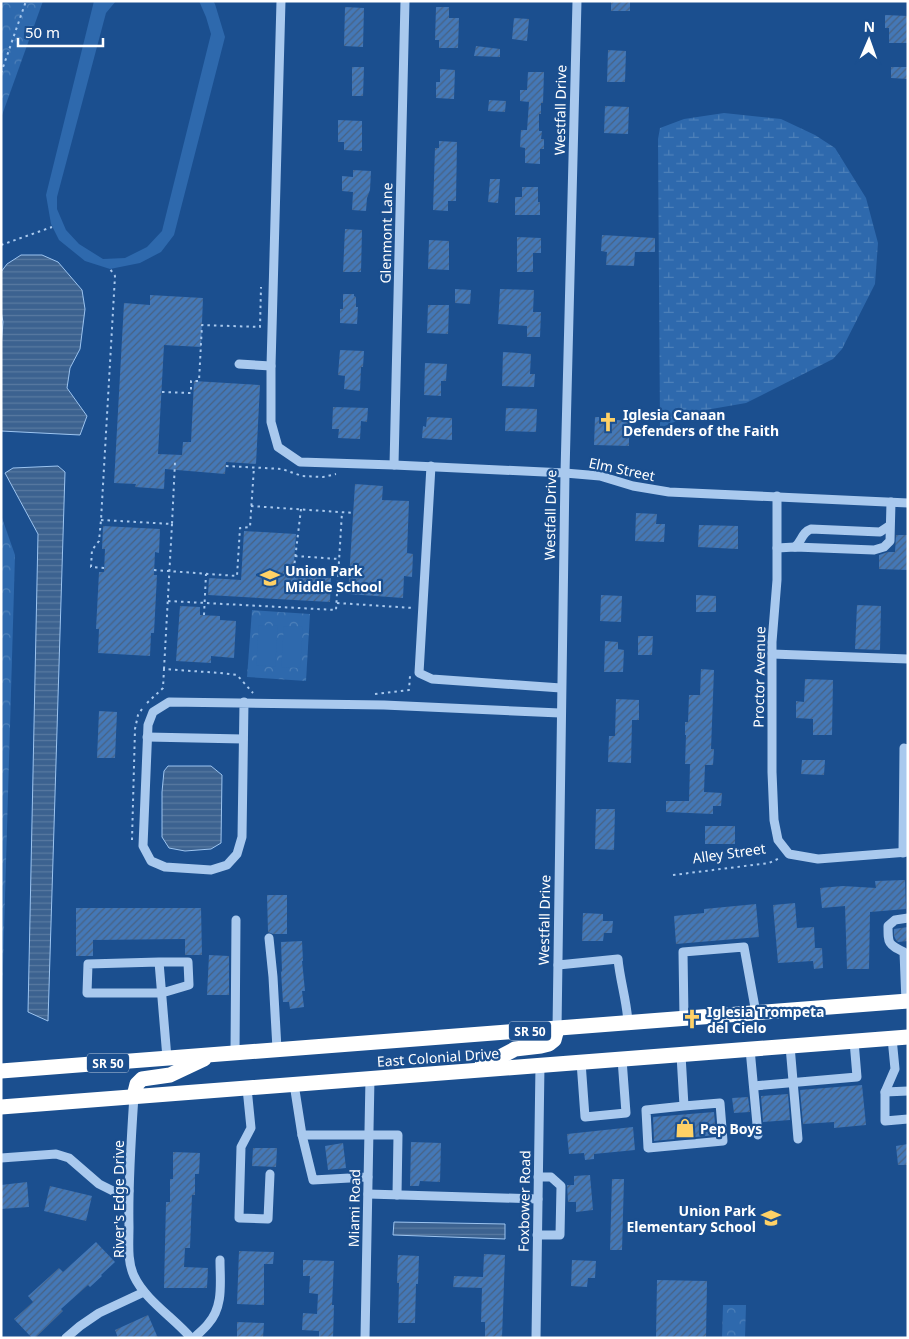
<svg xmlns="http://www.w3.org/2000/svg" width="909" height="1339" viewBox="0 0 909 1339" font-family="'Noto Sans',sans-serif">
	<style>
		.forest { fill: url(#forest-crowns) }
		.wetland { fill: url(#wetland-marsh) }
		.pitch { fill: #2e69ad }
		.water { fill: url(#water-rules); stroke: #9cc4f0 }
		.building { fill: url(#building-hatch) }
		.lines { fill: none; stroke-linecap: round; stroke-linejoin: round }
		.path { stroke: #a9c9ee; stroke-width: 2; stroke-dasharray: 2.5 4; stroke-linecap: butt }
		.minor { stroke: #a9c9ee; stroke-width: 9 }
		.highway { stroke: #fff; stroke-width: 15 }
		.labels { text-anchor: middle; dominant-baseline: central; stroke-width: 4.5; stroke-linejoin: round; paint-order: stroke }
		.shield { fill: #1b4f8f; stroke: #bbcadd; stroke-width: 1 }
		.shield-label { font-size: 12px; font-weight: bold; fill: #fff }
		.street-label { font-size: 14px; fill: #fff; stroke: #1b4f8f }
		.poi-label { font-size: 14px; font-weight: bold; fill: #fff; stroke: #1b4f8f; text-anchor: start }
	</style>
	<defs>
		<pattern id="forest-crowns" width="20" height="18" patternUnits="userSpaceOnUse" patternTransform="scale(1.25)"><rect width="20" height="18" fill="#2e69ad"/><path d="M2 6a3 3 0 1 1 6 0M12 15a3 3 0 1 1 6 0" fill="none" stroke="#4d80b9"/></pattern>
		<pattern id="wetland-marsh" width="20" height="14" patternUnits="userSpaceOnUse" patternTransform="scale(1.25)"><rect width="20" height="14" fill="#2e69ad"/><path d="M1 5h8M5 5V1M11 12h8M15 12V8" fill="none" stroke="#4d80b9"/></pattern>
		<pattern id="water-rules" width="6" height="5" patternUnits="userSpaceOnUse" patternTransform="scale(1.25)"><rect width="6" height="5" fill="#3c6290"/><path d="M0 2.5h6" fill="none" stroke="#597aa1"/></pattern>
		<pattern id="building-hatch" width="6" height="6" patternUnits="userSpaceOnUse" patternTransform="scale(1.25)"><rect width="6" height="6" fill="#4478b7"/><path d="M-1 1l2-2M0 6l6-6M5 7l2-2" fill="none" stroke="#486282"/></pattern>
	</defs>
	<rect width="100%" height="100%" fill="#1b4f8f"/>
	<g class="forest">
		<path d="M1 1H43L1 118Z"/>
		<path d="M1 515 15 555 1 1034Z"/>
		<path d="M252 610 310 614 306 681 247 677Z"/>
		<path d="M723 1305H746L745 1338H722Z"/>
	</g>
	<path class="wetland" d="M724 113 781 119 815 135 835 148 866 198 878 243 875 284 842 349 833 359 746 403 700 411 660 428 658 139 660 128 684 119Z"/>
	<g class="pitch">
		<path d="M94 1H116L106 13 57 197V209L66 230 79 244 103 259 125 258 147 247 162 231 211 34 206 17 199 1H213L215 4 225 37 174 235 161 252 140 263 110 269 85 261 59 240 51 224 46 195Z"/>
		<path d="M259 625 278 626 275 667 256 665Z"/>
		<path d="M284 626 303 627 300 668 281 667Z"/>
	</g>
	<g class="water">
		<path d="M21 255H42L58 262 82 290 85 309 80 349 70 368 67 388 87 416 80 435 1 431V347L3 322 1 311V272L7 264Z"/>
		<path d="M58 466 65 472 48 1021 28 1012 38 534 5 473 13 468Z"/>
		<path d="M168 766H211L222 775 221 843 211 849 185 851 169 848 162 837V792L164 771Z"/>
		<path d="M394 1222 505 1224V1239L393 1235Z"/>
	</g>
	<g class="building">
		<rect x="611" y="1" width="19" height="10"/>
		<path d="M345 7 364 8 363 47 344 46Z"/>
		<path d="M436 7H449V18H459L458 48H439V40H435Z"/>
		<path d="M885 15 908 16V43H889V28H885Z"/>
		<path d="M514 18 529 19 527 41 512 39Z"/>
		<path d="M476 46 500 49V57L474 56Z"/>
		<path d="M608 50 626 51 625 82H607Z"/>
		<path d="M352 67H364L363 96H352Z"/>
		<path d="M891 67H908V79L891 78Z"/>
		<path d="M440 69 455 70 454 99 436 98V82H440Z"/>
		<path d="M528 72H544L543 103H541V114H539V131H542L541 139H544V149H540V164L525 163V148L520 147 521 130H527L529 102 520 101V90H527Z"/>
		<path d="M489 100 506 101 505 112 488 111Z"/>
		<path d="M605 106 629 107 628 134 604 133Z"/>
		<path d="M338 120 362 121V151L344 150V142H338Z"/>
		<path d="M439 141 457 142 456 201H448V211L433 210 435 148H439Z"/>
		<path d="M353 170 371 171 370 190 367 198 366 211 352 210 353 192 342 191V176L353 177Z"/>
		<path d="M490 179H500L498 203 488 202Z"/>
		<path d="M522 187H538V202H540V215H515V197H522Z"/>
		<path d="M345 229 362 230 361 272H343Z"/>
		<path d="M602 235 655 238V252H635L634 266 606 265 607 252 601 251Z"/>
		<path d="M517 237 541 238V253H533V272H517Z"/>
		<path d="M429 240 449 241V270L428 269Z"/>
		<path d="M455 289 471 290 470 304 455 303Z"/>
		<path d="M500 289 534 290 533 312H541L540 337H527V326L498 324Z"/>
		<path d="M343 294H354V296L356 297V307H358L357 324 340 323V309H343Z"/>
		<path d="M150 295 203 298 201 347 164 345 158 454 182 455 183 442H191L194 381 260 385 256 464 226 462 225 474 165 469 164 489 135 487 136 484 114 483 124 303 150 305Z"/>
		<path d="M428 305H449L448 334 427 333Z"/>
		<path d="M340 350 364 351 363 367H361L360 391 344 389 345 376 338 375Z"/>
		<path d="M503 352 531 354 530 374H535L534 387 502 386Z"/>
		<path d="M425 363 447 364 446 381H441V396L424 395Z"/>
		<path d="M333 407 368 408 367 422 361 421 360 439 338 438 339 429H332Z"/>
		<path d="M506 408 537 409 536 432 505 431Z"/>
		<path d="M427 417 452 418V440L422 438 423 426 426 427Z"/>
		<path d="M595 417H617V420L629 421V446L594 445Z"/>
		<path d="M355 484 383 486 382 500 409 501 407 553 413 554 412 577 404 576 403 598 348 594Z"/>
		<path d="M636 513 657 514 656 524H665L664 542 635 541Z"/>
		<path d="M699 525 738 526V549L698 547Z"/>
		<path d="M103 526 160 529 159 553 155 552 154 575H157L154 633H151L150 656 98 653 99 629H96L99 572H104L105 549H102Z"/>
		<path d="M244 531 296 534 293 576 331 578 330 602 208 595 209 578 241 580Z"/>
		<path d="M896 535H908V570L879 569V555L888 552H895Z"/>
		<path d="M601 595 622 596 621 622 600 621Z"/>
		<path d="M696 595 716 596V612H696Z"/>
		<path d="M857 605 881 606 880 650 855 649Z"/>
		<path d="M180 606 200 607V615L220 616V620L236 621 234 658 211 656V663L176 661Z"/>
		<path d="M638 636H653L652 655H638Z"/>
		<path d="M605 641 618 642V649L624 650 623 672H604Z"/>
		<path d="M701 669 714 670 711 749H714L713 765H705L704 792 722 793 721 806H713V814L666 812V801H689L690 764H685L686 735H685V722H688L689 695H700Z"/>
		<path d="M805 679 833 680 832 735H813V719L796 718V701L804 702Z"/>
		<path d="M616 699 639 700V720H632L631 763 608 762 609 736H615Z"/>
		<path d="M99 711 117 712 115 758H97Z"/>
		<path d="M802 760H825L824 775 801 774Z"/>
		<path d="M596 809H615L614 850 595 849Z"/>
		<rect x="705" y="826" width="30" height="18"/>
		<path d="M905 880 906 909 870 912 869 969H847L845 906 822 908 820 888 843 886 876 888 875 881Z"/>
		<path d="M267 895H287V934H273L268 932Z"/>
		<path d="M795 903 797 928 814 927 815 948H822L823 968 814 969 813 961 778 963 773 905Z"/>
		<path d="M756 904 759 937 676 944 674 916 704 913V909Z"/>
		<path d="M76 908H201L202 955H185V939L93 940V956H76Z"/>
		<path d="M583 913 603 914V921H613L612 933H604L603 941H582Z"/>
		<path d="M908 927V941L898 942 896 940 894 936V929Z"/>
		<path d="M302 941 303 961H302L305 991H302L304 1007 290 1009 289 1002H283L281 972 282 971 281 942Z"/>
		<path d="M209 955 229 956V995H207Z"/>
		<path d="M862 1085 866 1125 834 1128V1122L803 1124 800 1090Z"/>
		<path d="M788 1094 790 1120 763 1122 761 1096Z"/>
		<path d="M748 1097 750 1112 734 1113 732 1098Z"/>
		<path d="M714 1112 716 1135 654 1141 653 1117Z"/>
		<path d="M633 1127 635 1150 594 1154V1159L585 1160 584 1153 569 1154 567 1134Z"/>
		<path d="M411 1142 441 1143 440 1182 420 1181 419 1186H410Z"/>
		<path d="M343 1143 346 1168 328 1170 325 1146Z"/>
		<path d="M908 1144V1165H898L896 1146Z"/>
		<path d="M253 1148H277L276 1167 252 1166Z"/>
		<path d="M173 1152 200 1153 199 1174H195V1195H192L190 1248H185L184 1267 208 1268 207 1288H164L166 1202H170V1179H173Z"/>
		<path d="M590 1175 593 1210 576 1212V1202H568L567 1185H574V1176Z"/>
		<path d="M612 1179H624L622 1250H610Z"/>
		<path d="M27 1182 29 1207 1 1209V1185Z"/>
		<path d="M50 1186 92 1196 86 1221 44 1211Z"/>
		<path d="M96 1242 115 1262 101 1275 102 1276 90 1287 88 1285 61 1309 63 1311 35 1338H32L14 1319 33 1302 28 1296 59 1268 63 1272Z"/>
		<path d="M239 1251 274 1252 273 1264H264V1305L237 1304Z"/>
		<path d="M484 1254 505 1255 502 1338H485V1322H481L482 1288 453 1287 454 1276 483 1277Z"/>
		<path d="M398 1255 419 1256 418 1284H416L415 1323H398L399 1283H397Z"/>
		<path d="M303 1260 334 1261 332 1305H334L333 1338H319V1331L302 1330 303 1313 317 1314 318 1294 309 1293 310 1276H303Z"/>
		<path d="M572 1260 596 1261 595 1278H588L587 1287 571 1286Z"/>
		<path d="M657 1280 707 1281 706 1338H656Z"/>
		<path d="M148 1315 158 1338H118L115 1330Z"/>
		<path d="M237 1322 264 1323 263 1338H237Z"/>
	</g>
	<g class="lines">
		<g class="path">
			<path d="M1 73 26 1"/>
			<path d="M1 245 52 227"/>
			<path d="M162 392 191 393V381H199L202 325 260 327 261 287"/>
			<path d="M226 466 282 469 302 476 323 477 336 474"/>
			<path d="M251 506 354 513"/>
			<path d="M101 520 172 524 175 462"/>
			<path d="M295 556 339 559"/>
			<path d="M104 568 91 567 92 550 99 541 101 520 115 276 110 269"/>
			<path d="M154 570 237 576 240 528 250 527 254 467"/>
			<path d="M293 576 301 509"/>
			<path d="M168 601 336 610 342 512"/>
			<path d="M337 603 413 608"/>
			<path d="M204 615 206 574"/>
			<path d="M164 669 172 524"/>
			<path d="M375 694 409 690 410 676"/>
			<path d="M147 703 163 688 164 669 220 673 237 675 253 693"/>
			<path d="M132 840 135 729 138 715 142 709"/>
			<path d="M673 875 769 863 780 858"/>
		</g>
		<g class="minor">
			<path d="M239 364 271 366 281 1"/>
			<path d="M271 366V422L278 447 300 462 394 465 565 473 600 476 633 486 669 492 908 503"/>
			<path d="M394 465 405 1"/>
			<path d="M431 466 419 673 432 679 561 688"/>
			<path d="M777 496V580L772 642V772L774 820 778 840 789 854 818 859 908 852"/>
			<path d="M795 547C802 541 802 532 811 529L880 532 889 526"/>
			<path d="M777 548 795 547 874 550 884 547 890 541 891 502"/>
			<path d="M772 654 908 659"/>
			<path d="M244 702 242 837 237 854 227 865 211 870 165 867 151 861 143 846 148 725 153 712 169 702 384 705 560 713"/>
			<path d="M147 737 243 739"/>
			<path d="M903 853 904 748 908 749"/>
			<path d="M269 938 273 977 277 1049"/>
			<path d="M159 962H188L189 985 162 993H87L88 964 159 962 167 1058"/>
			<path d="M558 965 618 959C620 981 627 1001 628 1023"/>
			<path d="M906 1002 904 952C888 944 888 944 888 926L895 920 908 918"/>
			<path d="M684 1018 683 952 744 947 756 1013"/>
			<path d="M557 1029 565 473 577 1"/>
			<path d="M892 1038 895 1069 885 1092V1121L908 1119"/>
			<path d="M790 1046 798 1139"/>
			<path d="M750 1049 758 1135"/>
			<path d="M235 1053 236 920"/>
			<path d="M681 1055 684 1106 646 1110 648 1148 723 1141 720 1103 684 1106"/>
			<path d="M581 1062 585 1117 626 1113 622 1059"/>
			<path d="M294 1084 302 1135H398L397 1195"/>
			<path d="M754 1086 857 1077 854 1041"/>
			<path d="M247 1088 251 1128 241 1147 239 1218 268 1219 270 1174"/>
			<path d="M885 1092 908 1091"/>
			<path d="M134 1096C131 1140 128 1183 129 1227 129 1243 127 1261 134 1276 145 1300 174 1318 191 1338"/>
			<path d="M302 1135 313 1180 368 1177"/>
			<path d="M1 1158 56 1154 69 1158 99 1184 113 1191H129"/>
			<path d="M368 1194 538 1199"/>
			<path d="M537 1235H560L561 1186 551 1177H538"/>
			<path d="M66 1338 80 1326 99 1313 144 1292"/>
			<path d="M194 1338C199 1333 204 1329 208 1324 224 1306 220 1282 220 1260"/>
			<path d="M365 1338 370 1078"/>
			<path d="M536 1338 540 1065"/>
		</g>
		<g class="highway">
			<path d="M481 1067 515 1049 541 1046 549 1044 554 1040 557 1029"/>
			<path d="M1 1071 908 1001"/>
			<path d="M134 1096 137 1084 142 1079 170 1075 204 1059"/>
			<path d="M1 1107 908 1037"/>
		</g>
	</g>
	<defs>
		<symbol id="church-bare" viewBox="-9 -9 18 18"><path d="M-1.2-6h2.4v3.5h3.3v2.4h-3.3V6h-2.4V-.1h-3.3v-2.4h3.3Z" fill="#ffd166" stroke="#1b4f8f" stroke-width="2.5" paint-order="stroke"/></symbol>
		<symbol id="school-bare" viewBox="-9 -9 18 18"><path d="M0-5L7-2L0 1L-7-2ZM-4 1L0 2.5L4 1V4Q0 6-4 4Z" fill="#ffd166" stroke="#1b4f8f" stroke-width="2.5" paint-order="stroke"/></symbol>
		<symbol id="shop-bare" viewBox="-9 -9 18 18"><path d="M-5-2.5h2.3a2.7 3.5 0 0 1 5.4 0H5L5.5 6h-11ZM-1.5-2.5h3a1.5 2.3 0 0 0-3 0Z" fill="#ffd166" stroke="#1b4f8f" stroke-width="2.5" paint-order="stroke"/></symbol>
	</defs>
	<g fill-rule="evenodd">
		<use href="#church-bare" x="594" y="408" width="28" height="28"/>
		<use href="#school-bare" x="256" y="564" width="28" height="28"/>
		<use href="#church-bare" x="678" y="1005" width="28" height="28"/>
		<use href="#shop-bare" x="671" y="1114" width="28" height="28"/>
		<use href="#school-bare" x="757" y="1204" width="28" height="28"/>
	</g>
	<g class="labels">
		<g class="shield">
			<rect x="509" y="1021.5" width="42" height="19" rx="4"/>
			<rect x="87" y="1053.5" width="42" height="19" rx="4"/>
		</g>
		<g class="shield-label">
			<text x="530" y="1031">SR 50</text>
			<text x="108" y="1063">SR 50</text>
		</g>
		<g class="street-label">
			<text transform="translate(560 110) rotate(-89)">Westfall Drive</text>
			<text transform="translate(386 233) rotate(-89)">Glenmont Lane</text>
			<text transform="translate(622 469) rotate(12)">Elm Street</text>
			<text transform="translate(550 515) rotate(-89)">Westfall Drive</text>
			<text transform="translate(759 677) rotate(-89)">Proctor Avenue</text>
			<text transform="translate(729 853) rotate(-8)">Alley Street</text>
			<text transform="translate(544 920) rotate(-89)">Westfall Drive</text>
			<text transform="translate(438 1057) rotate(-4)">East Colonial Drive</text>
			<text transform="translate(118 1199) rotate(-90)">River's Edge Drive</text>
			<text transform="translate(524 1201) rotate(-89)">Foxbower Road</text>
			<text transform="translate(354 1208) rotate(-89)">Miami Road</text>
		</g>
		<g class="poi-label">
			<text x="623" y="414">Iglesia Canaan<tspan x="623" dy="16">Defenders of the Faith</tspan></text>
			<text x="285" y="570">Union Park<tspan x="285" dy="16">Middle School</tspan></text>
			<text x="707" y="1011">Iglesia Trompeta<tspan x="707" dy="16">del Cielo</tspan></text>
			<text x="700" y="1128">Pep Boys</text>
			<text x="756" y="1210" text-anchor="end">Union Park<tspan x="756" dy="16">Elementary School</tspan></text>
		</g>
	</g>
	<rect width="909" height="1339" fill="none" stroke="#ffffff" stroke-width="5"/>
	<g transform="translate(869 40) rotate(2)" stroke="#1b4f8f" stroke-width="4" paint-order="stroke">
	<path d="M0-4L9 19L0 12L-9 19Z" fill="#ffffff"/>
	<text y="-8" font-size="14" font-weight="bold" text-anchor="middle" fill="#ffffff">N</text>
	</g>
	<path d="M18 38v8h85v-8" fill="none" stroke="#ffffff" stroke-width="2.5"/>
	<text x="25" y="38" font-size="15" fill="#ffffff" stroke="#1b4f8f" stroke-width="4" paint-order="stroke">50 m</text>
</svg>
